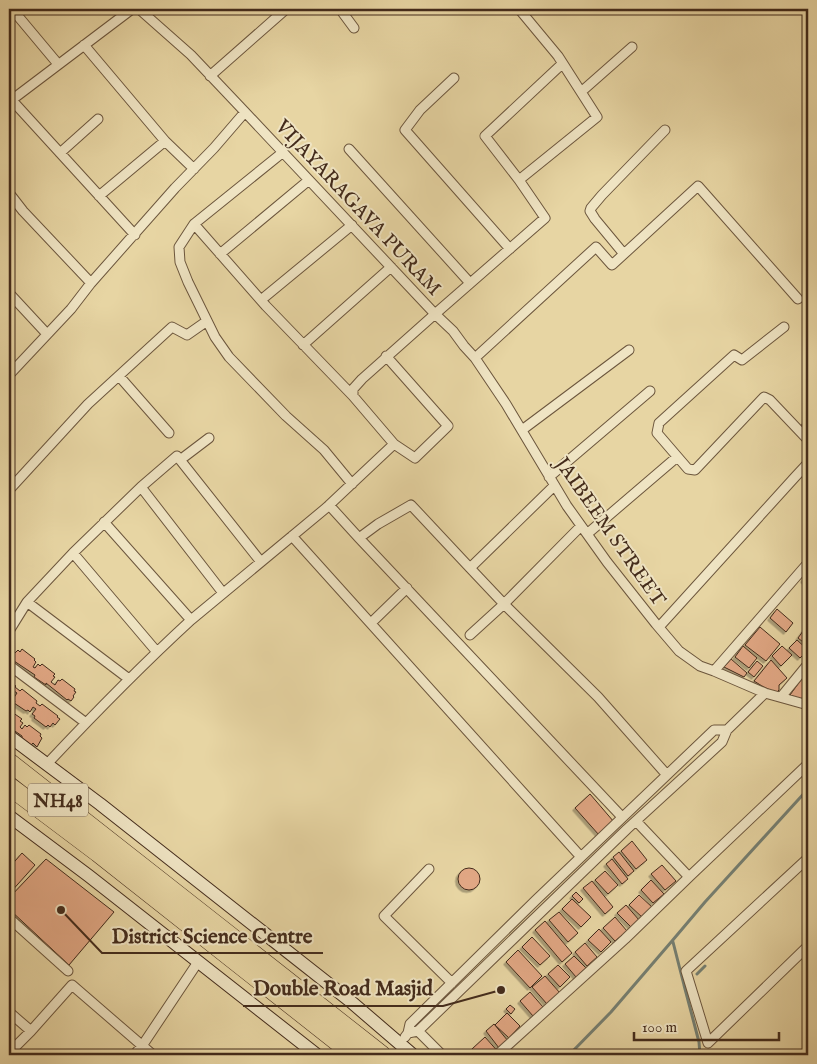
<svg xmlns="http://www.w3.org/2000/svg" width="817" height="1064" viewBox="0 0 817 1064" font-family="'IM FELL English',serif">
<defs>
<filter id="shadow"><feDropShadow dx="-2.5" dy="2.5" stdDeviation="0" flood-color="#0004"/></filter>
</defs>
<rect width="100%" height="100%" fill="#e7d5a3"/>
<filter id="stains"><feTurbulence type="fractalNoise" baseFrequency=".004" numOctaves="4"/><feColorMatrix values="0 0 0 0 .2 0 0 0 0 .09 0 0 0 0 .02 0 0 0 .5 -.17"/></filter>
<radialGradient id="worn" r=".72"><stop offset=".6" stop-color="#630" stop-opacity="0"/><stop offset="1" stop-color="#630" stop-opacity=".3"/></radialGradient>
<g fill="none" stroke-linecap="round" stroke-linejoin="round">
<path stroke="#768073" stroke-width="3" d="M673 942 684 985
M697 974 705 966
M686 983 684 985 699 1042 700 1055
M569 1055 611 1012 672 941 705 902 808 789"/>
</g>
<path fill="#e1a784" stroke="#432b1b" filter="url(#shadow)" d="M808 417V431L807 433 800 427Z
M808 573V584L803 580Z
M777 609 793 623 786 632 770 618Z
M760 627 780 644 766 661 745 645Z
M806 627 808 628V646L798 638Z
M797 640 808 650 800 658 789 648Z
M743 646 757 658 749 668 735 657Z
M782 646 792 655 781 666 772 656Z
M22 649 35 659 34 660 36 662 33 667 35 668 38 664 40 666 42 664 55 674 53 676 55 677 51 682 55 685 58 680 60 681 62 679 75 689 74 691 76 692 73 696 74 697 71 701 68 699 67 700 46 683V685L34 677 35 675 14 661V660L10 657 13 652 15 653 18 650 20 652Z
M731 659 747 673 744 677 724 667Z
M771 660 787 678 779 685V690L776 693 762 686 754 681Z
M757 661 763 666 754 677 748 672Z
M808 670V702L790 695Z
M9 681 16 686 15 687 20 691 22 689 37 701 36 703 40 706 42 704 58 716 57 717 60 719 55 725 53 723 50 727 48 725 46 727 34 718 35 716 32 714 36 709 33 707 30 712 28 710 26 711 14 703 15 701 13 699 17 693 14 691 10 696H9Z
M9 710 22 719 20 721 23 723 20 727 22 729 25 725 27 727 29 725 41 734 40 736 42 738 37 747 33 743 31 745 22 738V736L12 729 11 730 9 728Z
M590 794 614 822 599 835 575 808Z
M632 841 647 860 636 869 621 851Z
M619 852 634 871 628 876 613 857Z
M22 853 35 865 9 894V868Z
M46 859 114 912 69 965 9 909V898Z
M612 859 628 879 622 884 606 864Z
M662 865 676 881 665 890 651 874Z
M458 879a11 11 0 1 1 22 0a11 11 0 1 1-22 0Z
M605 871 618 885 608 894 595 880Z
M651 880 664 894 653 903 641 890Z
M592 881 613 907 605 914 583 888Z
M576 892 583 899 579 903 572 896Z
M639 895 653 908 643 918 629 905Z
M572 899 591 917 581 927 562 909Z
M626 905 639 920 631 927 617 913Z
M559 912 578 933 568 942 549 920Z
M615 917 627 931 615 941 603 928Z
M545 921 572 953 562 962 535 930Z
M599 929 611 942 601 952 588 940Z
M532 937 550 956 540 965 522 947Z
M585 943 597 957 587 966 575 952Z
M518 950 542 976 530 988 506 962Z
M574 956 586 968 576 977 565 964Z
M558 965 570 977 560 987 548 974Z
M545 976 560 993 547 1004 532 987Z
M530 992 543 1007 533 1016 520 1001Z
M510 1005 515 1009 511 1014 506 1009Z
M507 1013 520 1026 509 1038 495 1025Z
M494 1024 508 1041 499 1048 486 1031Z
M485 1037 500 1054 498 1055H478L472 1049Z
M468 1050 473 1055H464Z"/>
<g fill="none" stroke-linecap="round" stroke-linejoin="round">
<g stroke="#6c563d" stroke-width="11">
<path id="street" d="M12 9 58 64
M139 9 191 55 245 112
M340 9 354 28
M519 9 558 56 597 117 519 180 545 218 435 314 453 331 464 346 475 358 506 404 567 506 607 562 656 624 679 651 700 666 714 671 765 693 808 705
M84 45 165 141 194 169
M210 76 286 9
M454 78 420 110 405 130 510 249
M581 92 632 47
M9 97 135 235
M9 102 132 9
M349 149 470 283
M60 153 98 119
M519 180 485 136 562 64
M9 193 23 211 91 283
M99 196 165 141
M194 224 282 153
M220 254 309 180
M624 254 595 219 590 211 591 208 602 195 665 130
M9 293 47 334
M261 300 352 225
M784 327 742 360 734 355 659 423 657 433 688 469 695 470 764 397 770 400 808 440
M303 345 391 267
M386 356 448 426 415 458 394 444
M475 358 596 247 612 265 698 186 798 299
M9 375 71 309 91 283 175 188 214 148 245 112 435 314 362 379 353 389V396L394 444 326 508 191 620 104 522
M119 376 169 433
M522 430 629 350
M180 460 209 438
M549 477 650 391
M352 484 324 450 286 416 229 357 215 337 188 282 180 262 179 247 194 224 266 306 354 397
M141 487 73 553 157 652
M9 490 88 404 172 327 187 335 207 321
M329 505 359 538 622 817
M581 526 504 604 598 697 667 775
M587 534 677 457
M292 536 581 857
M359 538 378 524 411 505 470 568
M223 593 141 487 177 456 261 562
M27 602 73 553
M371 623 407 588
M659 627 795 477 808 463
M9 631 27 602 129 679
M470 635 504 604 470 568 554 486
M9 665 86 723
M714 671 808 563
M781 697 808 664
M47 764C93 715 141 666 191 620
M636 821 689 877 808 764
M808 858 686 971 708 1043 808 946
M429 869 384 916 452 983
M9 918 68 971
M9 1012 31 1031
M418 1031 442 1055
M408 1033 418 1031 627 829 722 742 727 730 765 693
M405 1037 408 1033 410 1024 536 900 714 730H727
M9 1053 31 1031 72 985 153 1055
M134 1055 142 1046 198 962
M497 1055 625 939 689 877"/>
</g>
<g stroke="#432b1b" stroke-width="14">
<path id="secondary" d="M9 736 100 804 349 1000 413 1055
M9 816 89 876 317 1055"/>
</g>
<g stroke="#432b1b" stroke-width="19">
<path id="highway" d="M9 762 382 1055
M9 786 98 853 354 1055"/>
</g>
<use href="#street" stroke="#efe4c3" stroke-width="9"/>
<use href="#secondary" stroke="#efe4c3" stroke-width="12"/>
<use href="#highway" stroke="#e7d5a3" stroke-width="18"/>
</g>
<g text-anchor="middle" stroke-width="4" stroke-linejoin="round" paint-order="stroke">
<rect fill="#efe4c3" stroke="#77624d" stroke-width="1" x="28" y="783.5" width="60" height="33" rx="4"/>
<g font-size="19" font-weight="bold" fill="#432b1b">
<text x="58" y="807">NH48</text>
</g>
<g font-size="20" fill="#432b1b" stroke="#efe4c3">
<text transform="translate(359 207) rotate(47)" y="7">VIJAYARAGAVA PURAM</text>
<text transform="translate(611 531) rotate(55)" y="7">JAIBEEM STREET</text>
</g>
</g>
<path fill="none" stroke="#432b1b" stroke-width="2" d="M61 910L102 953H323M501 990L443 1006H243"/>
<g fill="#432b1b" stroke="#efe4c3" stroke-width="2">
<circle cx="61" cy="910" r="5"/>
<circle cx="501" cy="990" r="5"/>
</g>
<g font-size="21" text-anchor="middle" font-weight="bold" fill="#432b1b" stroke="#efe4c3" stroke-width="4" stroke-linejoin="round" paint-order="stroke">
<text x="212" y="943">District Science Centre</text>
<text x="343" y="995">Double Road Masjid</text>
</g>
<rect width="817" height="1064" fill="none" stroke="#e7d5a3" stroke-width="30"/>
<rect x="10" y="10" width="797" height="1044" fill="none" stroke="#432b1b" stroke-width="2.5"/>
<rect x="15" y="15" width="787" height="1034" fill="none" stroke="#432b1b"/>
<path d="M634 1032v8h145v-8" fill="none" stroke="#432b1b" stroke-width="2.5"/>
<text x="642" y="1032" font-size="15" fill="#432b1b" stroke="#efe4c3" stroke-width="4" paint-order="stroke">100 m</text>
<rect width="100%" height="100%" filter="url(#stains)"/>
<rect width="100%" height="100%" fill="url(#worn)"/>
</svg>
